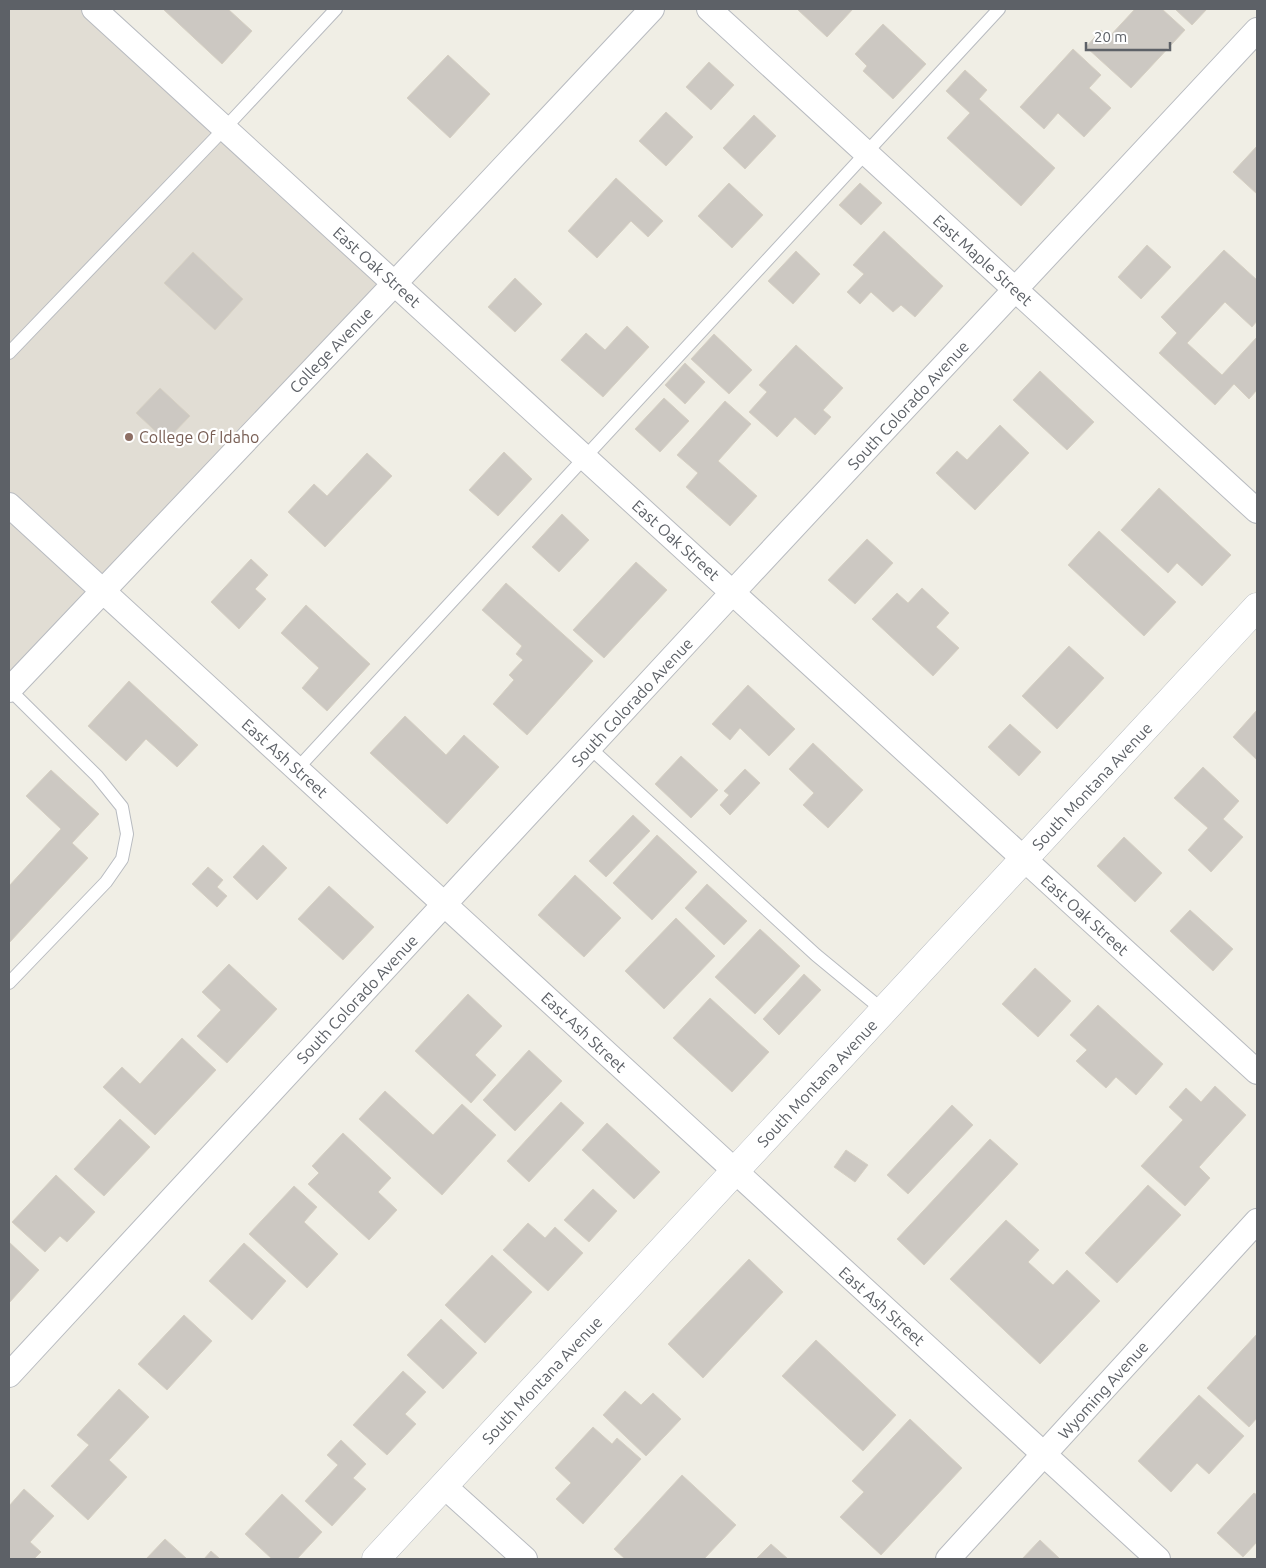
<svg xmlns="http://www.w3.org/2000/svg" width="1266" height="1568" viewBox="0 0 1266 1568" font-family="Ubuntu,sans-serif">
<rect width="100%" height="100%" fill="#f0eee5"/>
<path fill="#e1ddd4" d="M9 9H94L395 283 9 690Z"/>
<path fill="#ccc8c2" stroke="#d6d0c3" d="M163 9H228L252 31 222 64Z
M797 9H853L827 37Z
M1135 9H1162L1185 30 1131 88 1086 47 1101 30 1109 37Z
M1175 9H1207L1192 25Z
M883 24 926 64 893 99 863 71 867 66 855 54Z
M1073 49 1101 75 1089 88 1111 108 1084 137 1058 113 1044 129 1020 107Z
M448 55 490 94 450 138 407 98Z
M709 62 734 85 711 110 686 87Z
M965 70 987 90 979 99 1055 168 1021 206 947 138 970 113 946 91Z
M666 112 693 137 666 166 639 141Z
M754 115 776 136 745 169 723 148Z
M1257 146V194L1233 172Z
M616 178 663 221 648 237 631 221 597 258 568 231Z
M729 183 763 215 732 248 698 216Z
M860 183 882 203 861 225 839 205Z
M884 231 943 286 915 317 901 305 893 312 871 292 860 304 847 292 864 274 853 265Z
M1147 245 1171 267 1141 299 1118 277Z
M1224 250 1257 280V321L1252 327 1225 302 1187 343 1222 375 1257 337V390L1249 399 1234 384 1215 405 1159 353 1177 333 1161 317Z
M796 251 820 274 793 304 768 281Z
M193 252 243 299 215 330 164 283Z
M515 278 542 304 515 332 488 307Z
M627 326 649 347 603 397 561 360 586 333 605 350Z
M714 334 752 370 729 394 691 359Z
M796 345 843 388 823 410 831 417 815 435 795 417 777 437 749 412 767 392 759 385Z
M685 363 705 382 685 404 665 385Z
M1040 371 1094 422 1067 450 1013 400Z
M160 388 190 416 166 441 136 413Z
M664 398 689 421 660 452 635 429Z
M725 401 751 424 718 461 757 496 730 526 686 487 698 473 677 455Z
M1000 425 1029 453 975 510 936 473 957 451 967 460Z
M504 452 532 479 498 516 469 490Z
M367 453 392 476 325 547 288 512 314 484 327 496Z
M1159 488 1231 555 1202 586 1177 563 1168 573 1121 530Z
M562 514 589 540 559 572 532 547Z
M1099 531 1176 602 1144 636 1068 565Z
M867 539 893 563 855 604 828 580Z
M251 559 268 575 255 589 266 599 239 629 211 602Z
M636 562 667 590 604 658 573 630Z
M506 583 593 661 527 735 493 704 514 680 509 675 523 660 516 654 522 646 482 610Z
M922 588 949 613 936 627 959 648 933 676 872 619 897 593 908 603Z
M306 605 370 664 327 711 302 688 319 668 281 633Z
M1069 646 1104 678 1057 729 1022 696Z
M129 681 198 745 177 767 146 739 126 761 88 726Z
M748 685 795 729 769 756 740 728 730 740 712 724Z
M1257 710V760L1233 737Z
M405 716 446 755 464 735 499 767 447 824 370 753Z
M1010 724 1041 752 1019 776 988 747Z
M813 743 863 790 828 828 803 805 814 793 789 769Z
M681 756 718 790 691 818 655 784Z
M1203 767 1239 801 1223 819 1243 837 1211 872 1188 850 1208 828 1174 798Z
M745 769 760 783 730 815 720 805 729 795 724 791Z
M51 770 99 814 72 843 88 858 9 943V886L61 829 26 796Z
M633 815 650 831 606 877 589 861Z
M657 835 697 872 652 920 613 883Z
M1124 837 1162 873 1135 902 1097 866Z
M263 845 287 868 257 900 233 877Z
M208 867 223 880 217 887 227 896 217 907 192 884Z
M575 875 621 918 584 957 538 915Z
M707 884 747 921 724 945 685 908Z
M329 886 374 927 343 960 298 919Z
M1190 910 1233 949 1213 971 1170 931Z
M676 918 715 956 664 1009 625 971Z
M760 929 800 966 755 1014 715 977Z
M229 964 277 1009 227 1063 197 1036 221 1010 202 992Z
M1035 968 1071 1001 1038 1037 1002 1004Z
M804 974 821 990 779 1035 763 1019Z
M468 994 502 1026 475 1055 496 1075 471 1103 415 1051Z
M710 998 769 1052 732 1092 673 1038Z
M1098 1005 1163 1064 1136 1095 1116 1077 1106 1088 1076 1061 1087 1050 1070 1035Z
M182 1038 216 1070 155 1135 103 1087 122 1067 140 1084Z
M529 1050 562 1081 515 1131 483 1100Z
M1215 1086 1246 1115 1199 1167 1210 1178 1185 1206 1141 1166 1183 1120 1169 1107 1186 1088 1201 1102Z
M385 1091 433 1135 462 1104 496 1135 442 1195 359 1119Z
M561 1102 584 1123 529 1182 507 1161Z
M952 1105 973 1125 908 1194 887 1175Z
M120 1119 150 1147 104 1196 74 1169Z
M607 1123 660 1172 634 1199 582 1150Z
M343 1133 391 1178 378 1192 397 1210 369 1240 308 1184 319 1173 312 1166Z
M990 1139 1018 1164 924 1265 897 1239Z
M846 1150 868 1165 855 1182 834 1167Z
M56 1175 95 1212 67 1242 60 1236 45 1252 12 1222Z
M1148 1185 1181 1215 1117 1283 1085 1253Z
M294 1186 317 1207 304 1222 338 1254 307 1288 249 1234Z
M593 1189 617 1211 589 1242 564 1220Z
M1006 1220 1039 1250 1028 1262 1053 1285 1067 1270 1100 1301 1040 1364 950 1279Z
M528 1223 545 1238 555 1227 583 1253 548 1291 503 1250Z
M9 1242 39 1270 9 1303Z
M244 1243 286 1281 252 1320 209 1281Z
M492 1255 532 1292 485 1343 445 1305Z
M749 1259 783 1292 703 1378 668 1344Z
M184 1315 212 1341 167 1390 138 1364Z
M441 1319 477 1353 443 1389 407 1355Z
M1257 1334V1418L1249 1427 1207 1388Z
M816 1340 896 1415 863 1451 782 1376Z
M403 1371 426 1392 405 1414 416 1424 387 1455 353 1425Z
M119 1389 149 1417 109 1460 127 1477 88 1520 51 1486 89 1445 77 1435Z
M625 1391 641 1405 653 1393 681 1419 646 1456 603 1415Z
M1199 1395 1244 1436 1209 1474 1197 1463 1171 1492 1138 1461Z
M910 1419 962 1468 881 1555 840 1517 864 1492 852 1481Z
M593 1427 612 1444 617 1438 641 1459 583 1524 556 1499 571 1483 555 1468Z
M341 1440 366 1464 353 1478 366 1489 332 1526 305 1501 338 1465 327 1455Z
M682 1475 736 1525 704 1559H625L614 1549Z
M24 1489 54 1516 30 1542 41 1552 34 1559H9V1506Z
M1254 1493 1257 1495V1542L1243 1557 1217 1533Z
M282 1494 322 1532 297 1559H272L245 1534Z
M165 1539 187 1559H146Z
M1040 1540 1060 1559H1022Z
M771 1544 788 1559H756Z
M211 1551 220 1559H204Z"/>
<g fill="none" stroke-linecap="round" stroke-linejoin="round">
<g stroke="#b8bbc0" stroke-width="14">
<path id="lane" d="M9 353 225 128 336 9
M590 748 816 955 884 1011
M297 769 999 9
M9 983 106 882 122 859 127 834 122 807 97 776 9 689"/>
</g>
<g stroke="#b8bbc0" stroke-width="26">
<path id="street" d="M94 9 1257 1072
M709 9 1257 511
M9 505 1158 1559
M9 690 395 283 652 9
M9 1375 733 592 1257 30
M444 1486 525 1559
M948 1559 1257 1221"/>
</g>
<g stroke="#b8bcc2" stroke-width="29">
<path id="secondary" d="M376 1559 1257 607"/>
</g>
<use href="#lane" stroke="#fff" stroke-width="12"/>
<use href="#street" stroke="#fff" stroke-width="24"/>
<use href="#secondary" stroke="#fff" stroke-width="28"/>
</g>
<circle fill="#8d6e63" stroke="#fff" stroke-width="2" cx="129" cy="437" r="5"/>
<g text-anchor="middle" stroke-width="4.5" stroke-linejoin="round" paint-order="stroke">
<g font-size="16" fill="#5d6167" stroke="#fff">
<text transform="translate(983 260) rotate(42)" y="6">East Maple Street</text>
<text transform="translate(377 267) rotate(42)" y="6">East Oak Street</text>
<text transform="translate(331 350) rotate(-46)" y="6">College Avenue</text>
<text transform="translate(908 405) rotate(-47)" y="6">South Colorado Avenue</text>
<text transform="translate(676 540) rotate(42)" y="6">East Oak Street</text>
<text transform="translate(632 702) rotate(-47)" y="6">South Colorado Avenue</text>
<text transform="translate(285 758) rotate(42)" y="6">East Ash Street</text>
<text transform="translate(1092 786) rotate(-47)" y="6">South Montana Avenue</text>
<text transform="translate(1085 915) rotate(42)" y="6">East Oak Street</text>
<text transform="translate(357 999) rotate(-47)" y="6">South Colorado Avenue</text>
<text transform="translate(584 1032) rotate(43)" y="6">East Ash Street</text>
<text transform="translate(817 1083) rotate(-47)" y="6">South Montana Avenue</text>
<text transform="translate(882 1306) rotate(42)" y="6">East Ash Street</text>
<text transform="translate(542 1380) rotate(-47)" y="6">South Montana Avenue</text>
<text transform="translate(1103 1390) rotate(-48)" y="6">Wyoming Avenue</text>
</g>
<g font-size="16" fill="#785e54" stroke="#fff" text-anchor="start">
<text x="139" y="443">College Of Idaho</text>
</g>
</g>
<rect width="1266" height="1568" fill="none" stroke="#5d6167" stroke-width="20"/>
<path d="M1086 42v8h84v-8" fill="none" stroke="#5d6167" stroke-width="2.5"/>
<text x="1094" y="42" font-size="15" fill="#5d6167" stroke="#ffffff" stroke-width="4" paint-order="stroke">20 m</text>
</svg>
